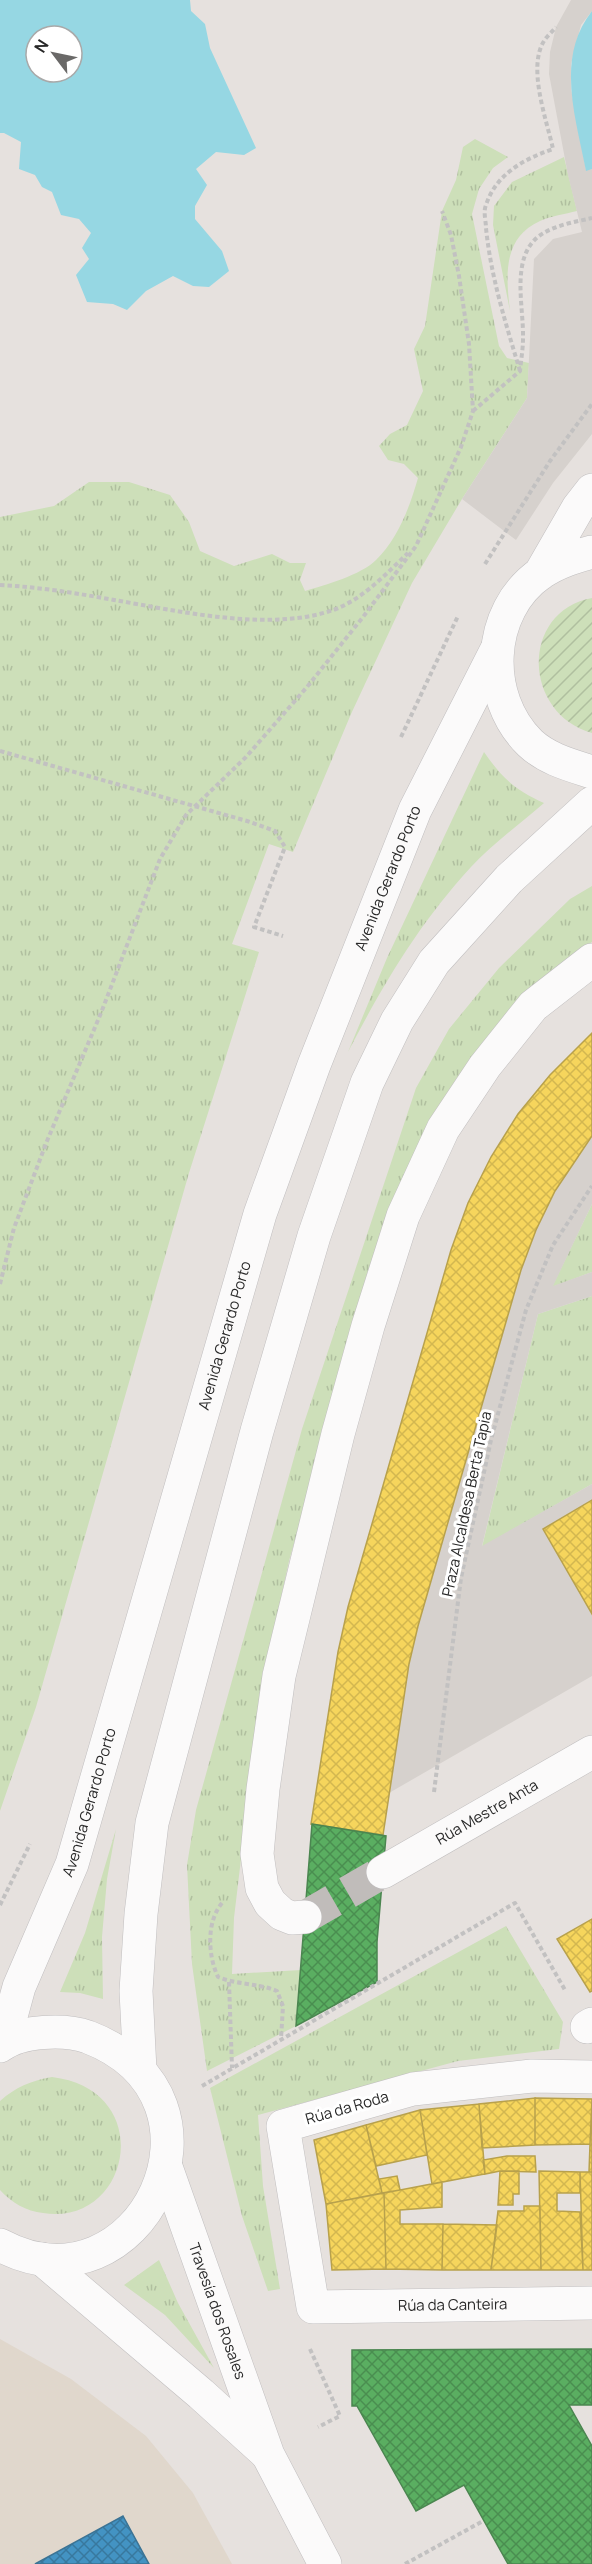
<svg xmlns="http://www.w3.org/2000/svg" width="592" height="2564" viewBox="0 0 592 2564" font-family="Manrope,sans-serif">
<defs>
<pattern id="grass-tufts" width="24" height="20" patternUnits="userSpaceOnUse" patternTransform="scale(1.5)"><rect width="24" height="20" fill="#cddfb9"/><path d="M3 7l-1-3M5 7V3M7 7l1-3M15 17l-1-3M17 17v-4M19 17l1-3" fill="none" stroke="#b0bf9f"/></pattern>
<pattern id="garden-furrows" width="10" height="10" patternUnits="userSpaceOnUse" patternTransform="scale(1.5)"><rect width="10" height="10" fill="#cddfb9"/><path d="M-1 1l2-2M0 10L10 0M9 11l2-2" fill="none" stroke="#b0bf9f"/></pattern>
<pattern id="homes-cross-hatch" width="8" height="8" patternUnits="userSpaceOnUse" patternTransform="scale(1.5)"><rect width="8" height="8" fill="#f6d55c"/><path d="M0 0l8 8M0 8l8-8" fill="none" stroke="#d3b750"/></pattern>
<pattern id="schools-cross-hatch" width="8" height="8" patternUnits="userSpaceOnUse" patternTransform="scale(1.5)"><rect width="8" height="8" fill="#4393c3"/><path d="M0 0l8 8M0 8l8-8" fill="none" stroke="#38789e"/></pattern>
<pattern id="public-cross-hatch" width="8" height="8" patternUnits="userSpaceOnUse" patternTransform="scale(1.5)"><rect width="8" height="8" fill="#5aae61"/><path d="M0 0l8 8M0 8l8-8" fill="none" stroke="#4a8e50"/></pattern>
</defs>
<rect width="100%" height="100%" fill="#e6e1de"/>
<path fill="#e0d7cc" d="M0 2339 71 2379 146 2436 193 2493 232 2564H0Z"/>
<path fill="url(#grass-tufts)" d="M475 139 508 157 493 168 479 189 472 214 499 346 507 358 529 363 527 398 462 499 412 583 351 714 293 852 269 844 232 944 259 952 189 1173 36 1707 0 1811V517L54 506 89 482H129L170 495 189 522 200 551 234 566 272 554 290 563H306L300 580 305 591C325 585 361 575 376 560 398 539 410 506 418 478L404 464 388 460 379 446 390 434 407 425 423 391 414 349 425 326 442 211 456 180 463 147Z
M564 157 577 211C565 214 551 216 540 221 502 238 506 277 510 311L493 225 494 206 512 182Z
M484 752C502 778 515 790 544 803 520 824 492 844 471 867 418 925 384 983 348 1052L387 958Z
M592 886V942L573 955 521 1002 342 1374 289 1561 261 1691 234 1918 232 1974 301 1970 296 2026 207 2071 192 1964 187 1865 196 1810 302 1429 416 1088 449 1029 499 968 570 899Z
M592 1204V1272L552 1287Z
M592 1296V1484L482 1547 538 1314Z
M116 1829 107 1879 102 1937 103 1999 80 1993 60 1992 85 1933Z
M506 1926 563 2022 559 2049 458 2061 258 2115 263 2186 280 2289 268 2291 242 2216 210 2088Z
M52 2077C158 2090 131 2227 43 2213 26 2211 12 2203 0 2190V2101C16 2087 30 2081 52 2077Z
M159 2260 178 2303 214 2368 165 2315 124 2285Z"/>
<path fill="url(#garden-furrows)" d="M592 598V733C523 714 519 612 592 598Z"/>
<path fill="#d6d1cd" d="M571 0H592V11L581 25 571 64V89L586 170 592 169V434L553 483 516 540 462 499 527 398 534 259 553 239 582 232 568 175 549 74 550 52 556 27Z
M592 1137V1204L553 1286 592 1272V1296L538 1314 482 1546 592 1484V1500L543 1529 592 1614V1676L389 1793 409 1664 418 1626 521 1270 536 1230 555 1191Z"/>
<path fill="#96d7e3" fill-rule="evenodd" d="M0 0H190L191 11 205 24 210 48 256 148 244 155 216 152 196 169 207 185 195 206V219L222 251 229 271 209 287 193 286 173 276 146 291 127 310 113 304 87 302 76 275 89 259 82 248 91 233 79 219 61 215 52 192 42 187 35 175 19 169 21 142 4 133H0ZM36 36H72V72H36Z
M592 11V169L586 171C576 118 555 58 592 11Z"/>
<path fill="url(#homes-cross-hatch)" stroke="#b8a14c" stroke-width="1.5" d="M592 1033V1136L555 1191 536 1230 521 1270 418 1626 409 1664 383 1835 311 1824 338 1652 348 1607 451 1250 468 1203 491 1157 518 1114 550 1075Z
M592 1500V1614L543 1529Z
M592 1919V1991L590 1992 557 1939Z
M535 2098 592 2099 590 2144 535 2145Z
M535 2098V2145L482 2148 479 2104Z
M592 2102V2172H589L590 2144Z
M479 2104 485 2174 432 2184 420 2110Z
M420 2110 427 2155 376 2166 366 2125Z
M366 2125 382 2193 326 2204 314 2140Z
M507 2156H535L536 2172 500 2171 485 2174 483 2160Z
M500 2171H519V2194H513V2205H498Z
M539 2171 580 2172V2193H557V2211L580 2212 583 2270H541Z
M580 2172H592V2270H583Z
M397 2176 400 2190 382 2193 379 2179Z
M442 2182V2207L400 2210V2224H443L442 2270 386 2269 384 2193Z
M384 2193 386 2269 332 2270 326 2204Z
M524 2206H540L541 2270H491L498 2211H524Z
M443 2224 497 2225 491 2270H442Z"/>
<path fill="url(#schools-cross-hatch)" stroke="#3b7394" stroke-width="1.5" d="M123 2516 149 2564H35Z"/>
<path fill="url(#public-cross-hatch)" stroke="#4b8650" stroke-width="1.5" d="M312 1824 386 1836 377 1942V1982L296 2026Z
M592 2349V2405H569L592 2446V2564H508L464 2485 416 2511 357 2406H352V2350Z"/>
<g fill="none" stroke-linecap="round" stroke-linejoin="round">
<path stroke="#c0bcba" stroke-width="33" stroke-dasharray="33 16" stroke-linecap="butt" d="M305 1917 383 1872"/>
<g stroke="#c0bebf" stroke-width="34">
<g id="street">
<path id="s1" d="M383 1872 592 1752"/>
<path d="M305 1917 292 1918 282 1914 270 1903 262 1888 257 1854 263 1789 279 1676 338 1434 368 1326 403 1216 443 1129 485 1066 533 1006 592 960"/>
<path d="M587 2027 592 2024"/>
<path id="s2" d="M4 2042 19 1987 72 1864 260 1214 314 1065 415 810 497 649"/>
<path d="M0 2046C21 2030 65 2029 88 2037 247 2098 140 2320 0 2245"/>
<path d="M140 2070 136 1991 141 1914 152 1823 257 1431 314 1236 367 1083 397 1021 434 962 509 879 592 803"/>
<path id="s3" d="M592 2077 532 2076 413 2089 283 2126 313 2307 592 2303"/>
<path id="s4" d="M166 2167 268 2455 325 2564"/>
<path d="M42 2259 201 2394 265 2452"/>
</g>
</g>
<g stroke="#c0bebf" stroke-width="34">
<path id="secondary" d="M592 552C574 557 557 562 541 573 486 611 483 697 530 743 547 759 570 765 592 772
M540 574 578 508 592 490"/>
</g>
<path stroke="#c2c1c1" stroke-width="4" stroke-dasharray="4.5 3" stroke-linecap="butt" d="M520 371C506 324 491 278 486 228 486 221 483 212 486 205 496 174 524 159 553 149 547 121 527 68 544 41 547 36 552 32 556 27
M473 411 520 371C521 360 523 349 523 339 524 307 510 258 539 236 554 225 575 222 592 218
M485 564 550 461 592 404
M0 585C38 587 76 593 114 600 179 611 272 633 336 609 364 598 387 573 408 553
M401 737 458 616
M0 751 247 821 275 831 285 847 254 927 283 936
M0 1284 14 1228 47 1141 101 1013 160 859 186 815 246 757 307 687 363 617 416 546 461 447 473 411 469 344 459 276 451 235 442 211
M434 1792 461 1578 491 1440 526 1310 553 1245 592 1186
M222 1903C206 1922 208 1956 218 1977 237 1985 258 1983 277 1991L283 2006 281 2039
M0 1905 30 1844
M229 1982 232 2068
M202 2086 515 1903 565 1990
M310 2349 340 2416 318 2427
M405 2564 483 2521"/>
<use href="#street" stroke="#fbfafa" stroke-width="33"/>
<use href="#secondary" stroke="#fbfafa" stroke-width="33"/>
</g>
<g text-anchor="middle" stroke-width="6" stroke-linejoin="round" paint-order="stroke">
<g font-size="15" fill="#282828" stroke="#fff">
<text dy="5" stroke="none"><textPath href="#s2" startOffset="1227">Avenida Gerardo Porto</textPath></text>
<text dy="5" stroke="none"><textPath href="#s2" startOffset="741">Avenida Gerardo Porto</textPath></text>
<text transform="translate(467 1504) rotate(-78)" y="5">Praza Alcaldesa Berta Tapia</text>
<text dy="5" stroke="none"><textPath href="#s2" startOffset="255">Avenida Gerardo Porto</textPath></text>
<text dy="5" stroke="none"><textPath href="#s1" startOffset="120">Rúa Mestre Anta</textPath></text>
<text transform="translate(347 2108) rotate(-16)" y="5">Rúa da Roda</text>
<text dy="5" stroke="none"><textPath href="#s3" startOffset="638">Rúa da Canteira</textPath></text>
<text dy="5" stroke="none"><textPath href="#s4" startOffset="153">Travesía dos Rosales</textPath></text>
</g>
</g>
<g transform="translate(54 54) rotate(302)"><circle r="28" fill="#ffffff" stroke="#a9a9a9" stroke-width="1.5"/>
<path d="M0-4.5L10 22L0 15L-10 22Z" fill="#6a6968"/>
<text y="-9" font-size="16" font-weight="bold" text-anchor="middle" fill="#282828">N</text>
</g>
</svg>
